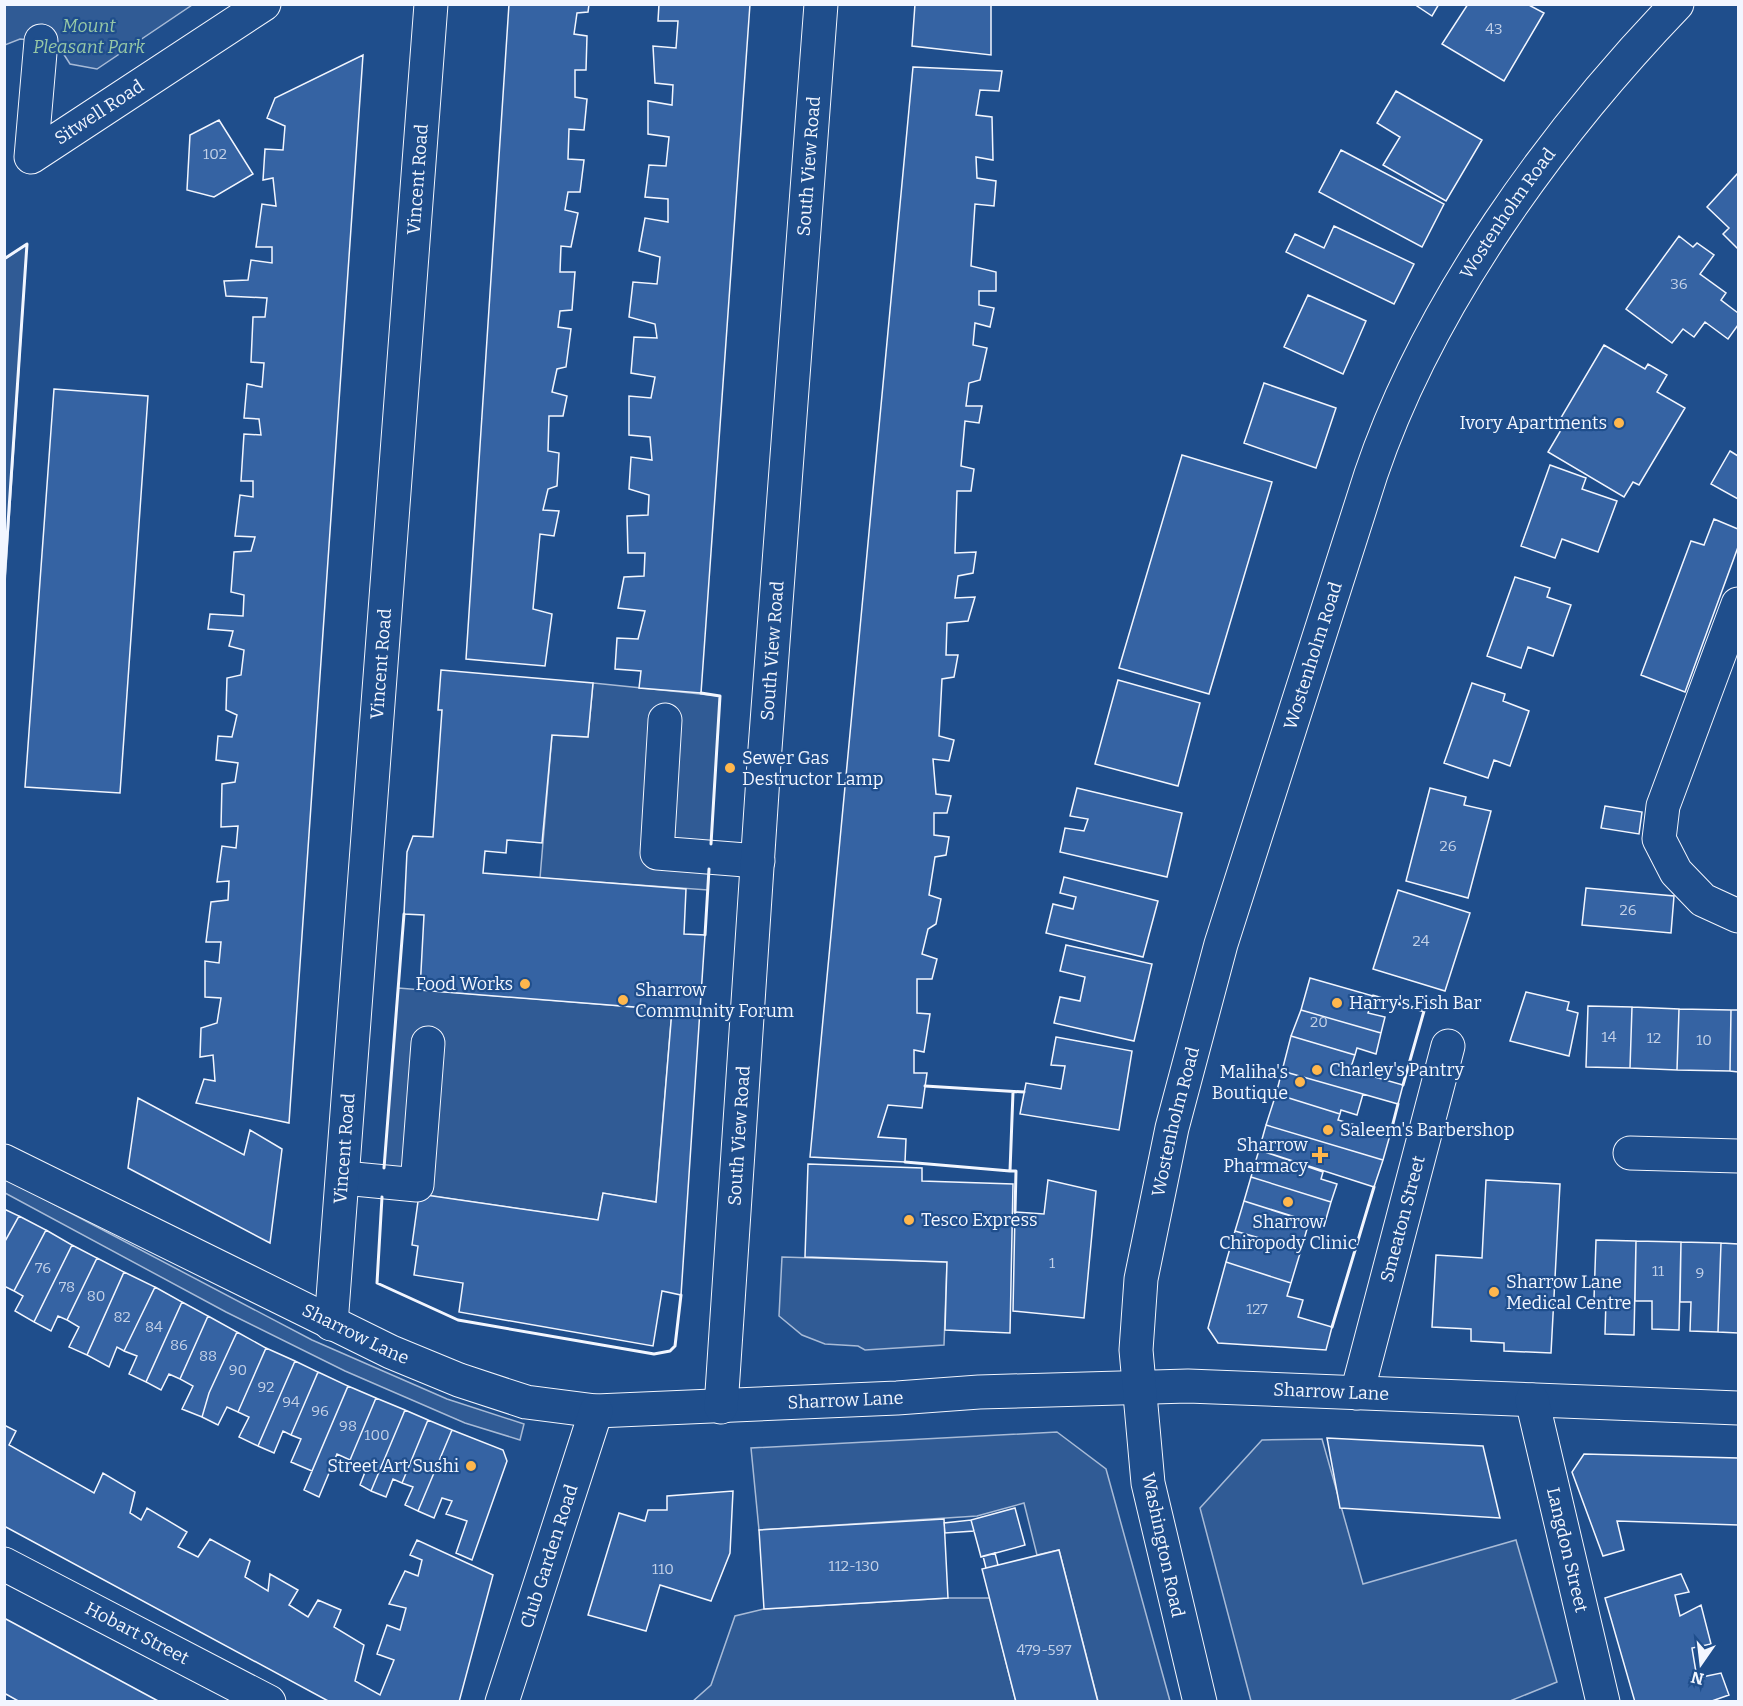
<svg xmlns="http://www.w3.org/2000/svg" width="1743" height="1706" viewBox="0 0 1743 1706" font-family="Bitter,serif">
<rect width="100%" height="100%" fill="#1f4e8c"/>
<path fill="#305b95" stroke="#a8bbd7" stroke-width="1.5" d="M5 5H192L97 69 70 64 56 42 20 39 5 45Z
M27 244 5 583V259Z
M593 683 720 696 708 890 540 878 552 735 588 737Z
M398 988 672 1010 656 1202 603 1193 598 1220 392 1190 384 1168Z
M4 1178 312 1340 447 1399 524 1424 520 1440 465 1423 345 1371 226 1312 5 1193Z
M782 1257 947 1262 944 1345 865 1350 858 1346 825 1344 802 1335 779 1316Z
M1057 1432 1106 1469 1170 1701H1098L1059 1550 1037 1555 1024 1503 977 1516 759 1530 751 1448Z
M1322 1439 1363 1584 1516 1540 1557 1682 1510 1701H1251L1200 1508 1262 1440Z
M948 1598H990L1016 1702H692L711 1685 735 1616 764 1609Z"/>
<path fill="#3563a3" stroke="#f2f6ff" stroke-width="1.5" d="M509 4H589L588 12 577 13 574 34 587 36 586 70H575V97L587 99 584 130 569 129 568 159 584 160 580 192H568L565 210 578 213 571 247 561 246 560 272H575L572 310 560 311 558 327 571 329 566 367 557 369 552 392 567 396 563 416H549L548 451 559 453 557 486 548 489 543 510 559 511 554 536 540 534 533 609 552 614 545 666 466 659Z
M659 4H750L701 693 639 688 641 671 615 669 617 638 638 639 645 611 618 608 624 577 644 576 645 553H628L627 516 648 515 649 495 629 489 631 457 652 460 650 437 629 435V396L651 398 655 377 631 373 634 337 657 338 655 324 629 317 633 282 657 284 660 257 639 251 645 218 668 222V199L645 197 649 165 666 166 669 137 648 134V101L672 105 673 85 655 83 653 46 676 48 678 21H658Z
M915 4H991V55L912 46Z
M1414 4H1439L1432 16Z
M1468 4H1527L1544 13 1504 81 1442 44Z
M363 55 289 1123 196 1103 204 1079 215 1081 213 1055 200 1057 201 1028 217 1023 221 998 205 997V961L219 963 221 942H206L211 902 228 900 229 881 217 882 222 846 236 848 238 826 221 827 222 784 235 782 238 763 216 760 218 736 232 737 237 715 226 710 227 678 241 675 244 650 229 646 233 631 208 629 210 614 243 616 244 595 231 592 234 552 251 551 255 537 235 536 240 495 253 497V481H241L244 434 261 435 259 419 244 418 247 384 262 387 264 363 251 362 253 317H265L267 298 226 296 224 281 248 280 251 260 272 263V247H256L262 204 276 206 273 178 263 180 265 149 283 150 285 126 267 118 275 98Z
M913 67 1002 71 999 91 980 90 976 115 992 117 993 160 976 157 977 178 996 181 994 206 975 204 971 266 996 272V291H979V305L994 308 990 327 975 323 973 345 987 348 980 380 969 383 966 406H982L979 423 965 421 961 466 974 469 971 491H957L955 553 976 552 973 573 958 576 955 598 975 597 968 621 947 623 946 655H958L954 677 942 679 939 736 954 740 949 761 933 759 936 794 951 796 947 813H934V835L949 837 946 855 935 857 929 895 941 899 936 924 928 929 922 954 937 959 932 979H917V1013L930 1014 924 1052 914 1050V1073H927L922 1108 888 1105 878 1137 906 1139 905 1162 810 1157Z
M1396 91 1482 140 1446 201 1383 165 1400 137 1377 123Z
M219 120 253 174 214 197 187 190 190 135Z
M1341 150 1444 204 1422 247 1319 192Z
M1738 173V249L1723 234 1729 228 1707 207Z
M1334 226 1414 264 1394 304 1286 252 1295 234 1324 248Z
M1679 236 1693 247 1697 243 1714 255 1700 274 1726 293 1721 300 1738 313V325L1728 339 1705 322 1694 337 1683 329 1672 343 1626 309Z
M1308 295 1366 321 1343 374 1284 347Z
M1604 345 1645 369 1648 364 1667 375 1657 392 1685 408 1639 485 1633 482 1624 497 1548 452 1564 425 1559 421Z
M1264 383 1336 408 1316 468 1244 443Z
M54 389 148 396 120 793 25 787Z
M1730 451 1738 456V499L1711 484Z
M1182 455 1272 482 1209 694 1119 668Z
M1550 465 1586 478 1582 489 1617 501 1598 552 1562 539 1555 558 1521 546Z
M1714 519 1738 529V547L1685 692 1641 675 1691 541 1704 545Z
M1515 577 1550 588 1547 597 1571 605 1553 656 1528 647 1521 668 1487 656Z
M441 670 593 683 588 737 552 735 542 843 507 840 506 853 485 851 483 873 686 889 684 934 705 935 681 1295 662 1291 653 1346 459 1312 463 1283 414 1275 418 1246 412 1245 419 1194 598 1220 603 1193 656 1202 672 1010 420 990 424 915 404 914 407 852 413 836 433 837 442 710H438Z
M1118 680 1200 703 1178 786 1095 764Z
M1472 683 1505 694 1503 701 1529 711 1510 766 1494 760 1488 778 1444 763Z
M1077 788 1182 813 1167 877 1060 852 1065 828 1084 831 1088 819 1070 816Z
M1430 788 1466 797 1464 805 1491 811 1468 898 1406 881Z
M1605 806 1642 812 1639 834 1601 828Z
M1064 877 1158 901 1143 957 1046 933 1053 904 1073 909 1076 897 1060 893Z
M1586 888 1674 896 1671 933 1582 925Z
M1398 890 1470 913 1445 991 1373 969Z
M1066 945 1152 964 1134 1041 1054 1023 1060 997 1080 1001 1085 977 1060 971Z
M1310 978 1373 996 1368 1013 1385 1017 1381 1033 1301 1010Z
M1526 992 1569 1002 1567 1010 1578 1013 1569 1056 1510 1041Z
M1588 1006 1632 1007 1630 1068 1586 1067Z
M1632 1007 1679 1009 1677 1070 1630 1068Z
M1679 1009 1731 1010 1730 1071 1677 1070Z
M1301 1010 1381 1033 1376 1054 1357 1048 1355 1055 1291 1036Z
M1731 1010H1738V1072L1730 1071Z
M1291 1036 1355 1055 1350 1070 1403 1085 1398 1104 1282 1071Z
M1056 1037 1132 1051 1119 1130 1020 1114 1026 1083 1061 1089 1065 1066 1051 1065Z
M1282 1071 1363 1094 1357 1115 1341 1110 1340 1114 1276 1094Z
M1276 1094 1340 1114 1338 1120 1390 1135 1383 1160 1266 1125Z
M138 1098 244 1155 250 1130 282 1149 270 1243 128 1168Z
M1266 1125 1383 1160 1374 1187 1259 1150Z
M1259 1150 1323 1172 1321 1179 1337 1184 1331 1202 1251 1177Z
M808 1164 922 1168V1181L1013 1184 1010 1333 945 1330 947 1262 805 1257Z
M1251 1177 1331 1202 1324 1226 1244 1201Z
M1048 1180 1096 1191 1084 1318 1013 1311 1015 1212 1044 1214Z
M1486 1180 1560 1184 1551 1353 1504 1351V1343L1471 1341V1329L1432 1327 1436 1255 1482 1258Z
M1244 1201 1309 1222 1301 1250 1235 1231Z
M4 1209 19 1216 4 1243Z
M19 1216 46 1230 14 1291 4 1286V1243Z
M46 1230 72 1245 34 1322 15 1311 23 1296 14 1291Z
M1235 1231 1301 1250 1291 1283 1226 1262Z
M1596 1240 1636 1241 1634 1335 1605 1334 1606 1300 1594 1299Z
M1636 1241 1681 1242 1679 1330 1652 1329V1301H1635Z
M1681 1242 1721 1243 1718 1332 1690 1331 1691 1302H1680Z
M1721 1243 1738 1244V1333L1718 1332Z
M72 1245 97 1258 67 1320 58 1316 51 1331 34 1322Z
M97 1258 124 1272 87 1355 69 1347 79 1327 67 1320Z
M1226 1262 1291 1283 1287 1296 1303 1300 1298 1317 1332 1327 1326 1350 1218 1343 1208 1328Z
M124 1272 155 1287 124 1351 117 1347 109 1367 87 1355Z
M155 1287 182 1302 146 1382 129 1374 137 1356 124 1351Z
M182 1302 208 1316 180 1379 169 1374 161 1390 146 1382Z
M208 1316 237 1332 209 1393 202 1417 182 1409 193 1386 180 1379Z
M237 1332 266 1348 238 1412 227 1407 218 1425 202 1417 209 1393Z
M266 1348 295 1361 258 1446 239 1437 249 1417 238 1412Z
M295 1361 318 1372 291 1435 283 1431 274 1453 258 1446Z
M318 1372 348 1386 312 1471 291 1462 301 1439 291 1435Z
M348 1386 376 1398 350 1460 337 1454 319 1497 304 1490Z
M376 1398 405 1410 371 1491 360 1485 367 1467 350 1460Z
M405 1410 428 1420 402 1483 393 1479 386 1497 371 1491Z
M428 1420 452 1430 418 1511 405 1505 413 1487 402 1483Z
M4 1425 16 1431 9 1445 94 1493 103 1473 135 1492 130 1513 141 1520 147 1508 187 1532 178 1547 198 1557 210 1539 250 1561 245 1577 268 1591 270 1574 298 1590 289 1605 308 1617 318 1600 341 1610 334 1627 364 1645 355 1681 380 1695 394 1660 377 1654 387 1625 400 1630 406 1608 389 1604 405 1571 418 1576 422 1560 410 1555 417 1540 493 1575 459 1702H330L4 1526Z
M452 1430 503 1450 507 1461 472 1560 456 1553 467 1521 446 1514 452 1501 442 1498 434 1518 418 1511Z
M1327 1438 1483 1446 1500 1518 1340 1508Z
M1584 1454 1738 1458V1525L1617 1521 1624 1550 1603 1556 1572 1472Z
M733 1491 730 1553 711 1601 660 1585 646 1631 588 1615 619 1513 645 1521 648 1510H667V1496Z
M1015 1508 1025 1545 981 1557 971 1520Z
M944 1519 948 1598 764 1609 759 1530Z
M971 1520 974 1531 945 1533 944 1523Z
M1059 1550 1098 1702H1016L982 1569Z
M995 1553 998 1565 986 1568 983 1556Z
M1681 1574 1689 1592 1675 1595 1680 1616 1701 1605 1711 1644 1692 1648 1697 1678 1721 1673 1729 1695 1709 1702H1635L1605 1598Z
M4 1618 160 1702H20L4 1693Z"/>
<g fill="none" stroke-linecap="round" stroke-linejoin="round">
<g stroke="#f2f6ff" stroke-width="35">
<g id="minor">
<path id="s1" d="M41 41 31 157 264 4"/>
<path d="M1738 604 1663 806 1659 839 1676 872 1703 900 1738 916"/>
<path d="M665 720 657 853 758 861"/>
<path d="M1630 1153 1738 1156"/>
<path id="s2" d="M4 1161 391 1352 459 1380 526 1402 596 1411 897 1398 979 1392 1188 1386 1738 1408"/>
<path d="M344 1178 417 1185 428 1043"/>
<path id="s3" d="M331 1324 431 4"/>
<path id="s4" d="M1357 1393 1448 1046"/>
<path id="s5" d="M1532 1400 1603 1702"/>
<path id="s6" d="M721 1407 764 762 821 4"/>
<path id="s7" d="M4 1564 269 1702"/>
<path id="s8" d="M502 1702 596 1411"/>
<path id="s9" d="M1200 1702 1148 1483 1136 1350 1141 1279 1172 1128 1221 944 1371 474C1429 303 1552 134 1677 4"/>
</g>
</g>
<use href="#minor" stroke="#1f4e8c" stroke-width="33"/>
<path stroke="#f2f6ff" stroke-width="3" d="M4 259 27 244 4 583
M701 693 720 696 711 844
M705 935 709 869
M1373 996 1424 1011 1403 1085
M925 1086 1024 1092
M1013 1092 1010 1171H1016L1015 1212
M1390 1135 1398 1104
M905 1162 1010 1171
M384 1168 404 914
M382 1197 377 1283 458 1320 654 1354 670 1351 675 1346 681 1295
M1332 1327 1374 1187"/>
</g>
<g fill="#ffb74d" stroke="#1f4e8c" stroke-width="2">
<circle cx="1619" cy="423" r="6"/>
<circle cx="730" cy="768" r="6"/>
<circle cx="525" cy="984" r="6"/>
<circle cx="623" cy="1000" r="6"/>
<circle cx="1337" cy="1003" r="6"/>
<circle cx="1317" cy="1070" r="6"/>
<circle cx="1300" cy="1082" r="6"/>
<circle cx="1328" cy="1130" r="6"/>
<path d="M1317 1146h6v6h6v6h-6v6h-6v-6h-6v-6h6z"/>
<circle cx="1288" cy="1202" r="6"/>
<circle cx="909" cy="1220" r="6"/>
<circle cx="1494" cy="1292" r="6"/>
<circle cx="471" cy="1466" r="6"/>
</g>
<g text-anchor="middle" stroke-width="4.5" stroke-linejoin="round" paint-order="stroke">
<g font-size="15" fill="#c3d1e8">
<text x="1494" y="34">43</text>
<text x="215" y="159">102</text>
<text x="1679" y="289">36</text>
<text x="1448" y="851">26</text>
<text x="1628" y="915">26</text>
<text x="1421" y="946">24</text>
<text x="1319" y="1027">20</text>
<text x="1609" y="1042">14</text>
<text x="1654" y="1043">12</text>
<text x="1704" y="1045">10</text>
<text x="1052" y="1268">1</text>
<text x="43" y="1273">76</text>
<text x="1658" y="1276">11</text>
<text x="1700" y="1278">9</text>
<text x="67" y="1292">78</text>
<text x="96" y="1301">80</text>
<text x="1257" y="1314">127</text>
<text x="122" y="1322">82</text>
<text x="154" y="1332">84</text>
<text x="179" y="1350">86</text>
<text x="208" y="1361">88</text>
<text x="238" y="1375">90</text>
<text x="266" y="1392">92</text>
<text x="291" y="1407">94</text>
<text x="320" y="1416">96</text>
<text x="348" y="1431">98</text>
<text x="377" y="1440">100</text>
<text x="854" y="1571">112-130</text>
<text x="663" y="1574">110</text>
<text x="1044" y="1655">479-597</text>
</g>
<g font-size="18" font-style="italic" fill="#97c8a6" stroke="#1f4e8c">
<text x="89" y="32">Mount<tspan x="89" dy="21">Pleasant Park</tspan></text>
</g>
<g font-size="18" fill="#f2f6ff" stroke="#1f4e8c">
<text dy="6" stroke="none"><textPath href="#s1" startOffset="198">Sitwell Road</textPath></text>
<text dy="6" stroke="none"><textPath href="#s6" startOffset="1244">South View Road</textPath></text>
<text dy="6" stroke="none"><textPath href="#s3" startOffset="1148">Vincent Road</textPath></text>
<text dy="6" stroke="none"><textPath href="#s9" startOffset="1563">Wostenholm Road</textPath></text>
<text dy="6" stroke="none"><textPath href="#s6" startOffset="758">South View Road</textPath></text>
<text dy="6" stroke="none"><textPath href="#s9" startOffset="1077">Wostenholm Road</textPath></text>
<text dy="6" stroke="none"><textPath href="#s3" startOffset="662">Vincent Road</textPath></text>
<text dy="6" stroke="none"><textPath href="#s9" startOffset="591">Wostenholm Road</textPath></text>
<text dy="6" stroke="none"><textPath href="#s6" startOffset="272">South View Road</textPath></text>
<text dy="6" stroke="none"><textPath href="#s3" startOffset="176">Vincent Road</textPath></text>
<text dy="6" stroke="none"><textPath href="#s4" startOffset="180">Smeaton Street</textPath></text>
<text dy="6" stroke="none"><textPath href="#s2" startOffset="392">Sharrow Lane</textPath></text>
<text dy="6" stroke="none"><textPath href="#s2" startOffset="1382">Sharrow Lane</textPath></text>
<text dy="6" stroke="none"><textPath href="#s2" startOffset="896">Sharrow Lane</textPath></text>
<text transform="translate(1163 1545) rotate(78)" y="6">Washington Road</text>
<text dy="6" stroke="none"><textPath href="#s5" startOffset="154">Langdon Street</textPath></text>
<text dy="6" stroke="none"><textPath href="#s8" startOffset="153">Club Garden Road</textPath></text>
<text dy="6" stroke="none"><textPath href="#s7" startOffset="150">Hobart Street</textPath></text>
</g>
<g font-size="18" fill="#f2f6ff" stroke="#1f4e8c" text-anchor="start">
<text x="1607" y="429" text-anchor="end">Ivory Apartments</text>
<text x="742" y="764">Sewer Gas<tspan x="742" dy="21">Destructor Lamp</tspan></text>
<text x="513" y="990" text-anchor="end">Food Works</text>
<text x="635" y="996">Sharrow<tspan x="635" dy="21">Community Forum</tspan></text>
<text x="1349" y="1009">Harry's Fish Bar</text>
<text x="1329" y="1076">Charley's Pantry</text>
<text x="1288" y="1078" text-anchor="end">Maliha's<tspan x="1288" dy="21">Boutique</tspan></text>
<text x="1340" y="1136">Saleem's Barbershop</text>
<text x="1308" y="1151" text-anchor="end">Sharrow<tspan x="1308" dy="21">Pharmacy</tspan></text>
<text x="921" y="1226">Tesco Express</text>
<text x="1288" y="1228" text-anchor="middle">Sharrow<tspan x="1288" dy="21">Chiropody Clinic</tspan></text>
<text x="1506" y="1288">Sharrow Lane<tspan x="1506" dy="21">Medical Centre</tspan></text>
<text x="459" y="1472" text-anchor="end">Street Art Sushi</text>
</g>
</g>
<rect width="1743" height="1706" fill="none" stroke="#f2f6ff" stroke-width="12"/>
<g transform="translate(1701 1664) rotate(194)" stroke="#1f4e8c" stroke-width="4.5" paint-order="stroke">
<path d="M0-4.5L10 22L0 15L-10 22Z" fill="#f2f6ff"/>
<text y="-9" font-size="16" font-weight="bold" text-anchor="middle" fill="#f2f6ff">N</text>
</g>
</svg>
